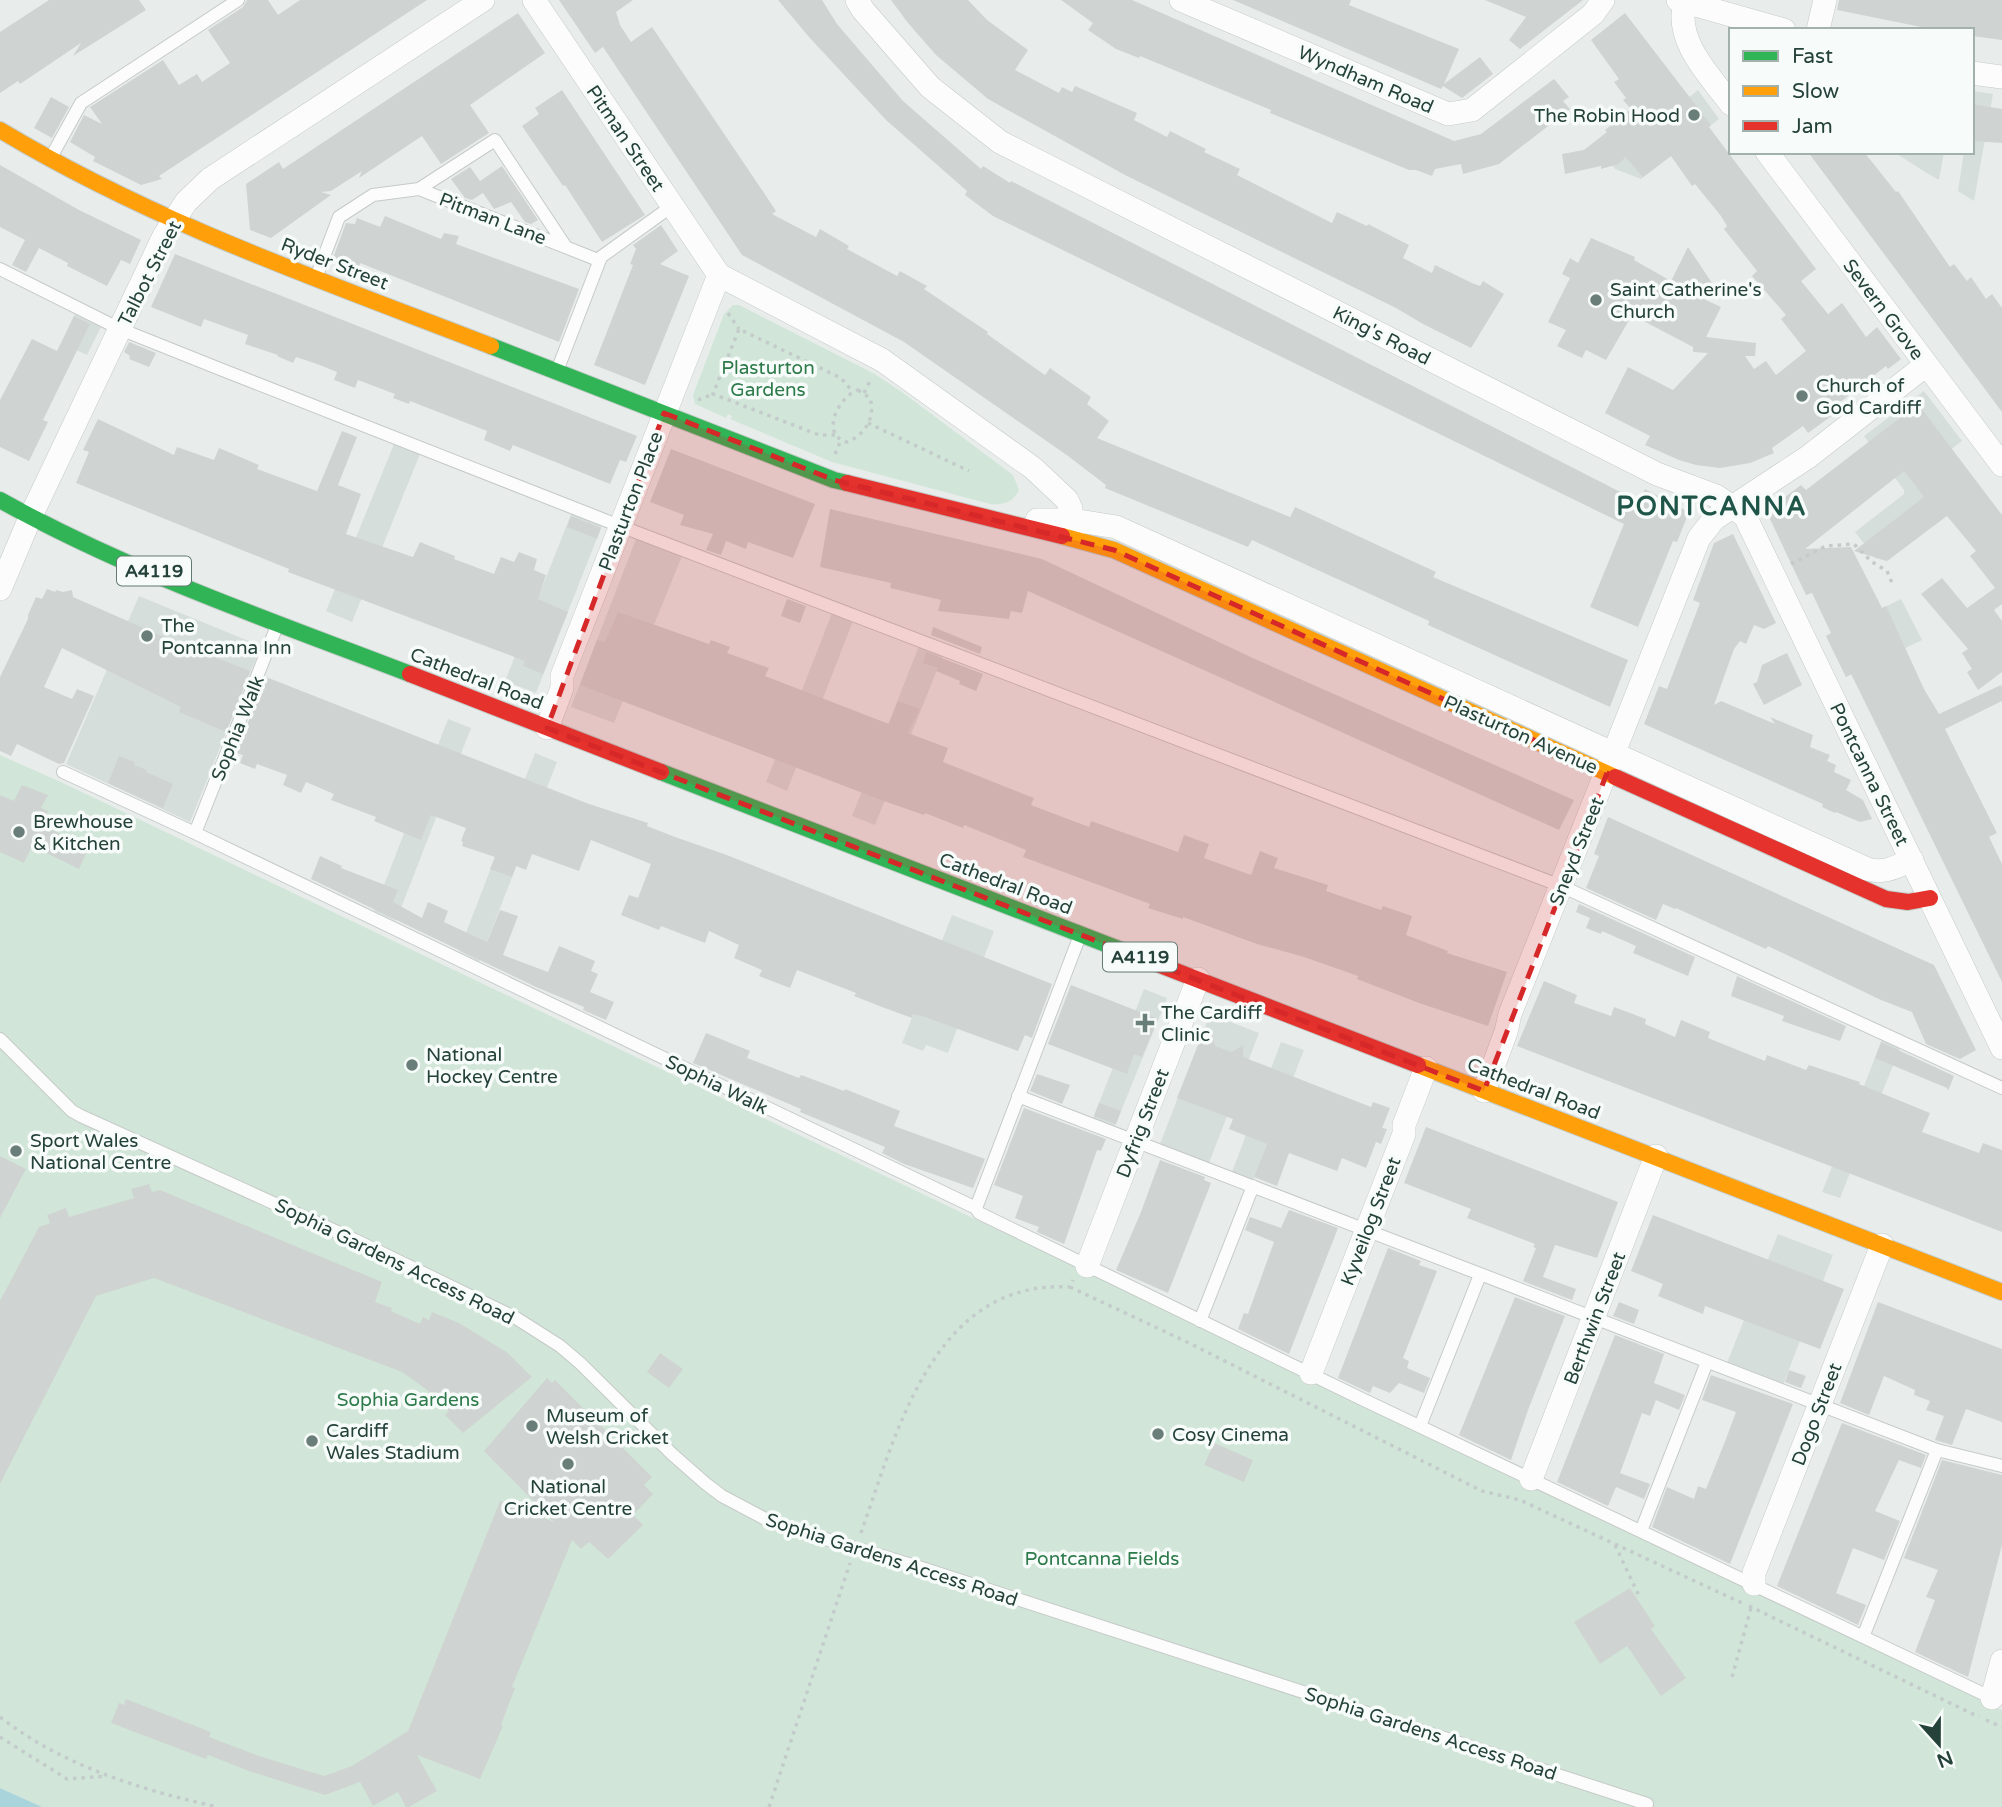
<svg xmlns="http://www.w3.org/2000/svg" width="2002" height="1807" viewBox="0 0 2002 1807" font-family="'Varela Round',sans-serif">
<rect width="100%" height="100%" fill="#e8edeb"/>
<path fill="#d6dedb" d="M1698 90 1719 119 1641 179 1615 169 1609 161Z
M1974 91 1993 94 1974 201 1958 191 1964 152H1972Z
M1894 152H1944L1939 180 1925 172Z
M75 314 101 327 87 355 76 350 84 334 69 326Z
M1924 391 1962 441 1911 480 1931 505 1927 530 1887 561 1875 558 1855 532 1904 494V490L1864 436Z
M394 444 420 454 352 622 326 611Z
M572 512 603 523 536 693 505 681Z
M636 539 682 556 614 723 571 707Z
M139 596 261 646 190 822 66 764Z
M1901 599 1922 640 1846 677 1826 636Z
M832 613 853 621 787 791 766 782Z
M919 646 943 655 875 825 852 816Z
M448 719 471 728 396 921 374 911Z
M535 753 557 762 479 962 459 951Z
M952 915 994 931 948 1053 926 1045 923 1051 902 1043Z
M1144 989 1167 998 1115 1126 1093 1118Z
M1210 1014 1259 1033 1209 1163 1160 1144Z
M1882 1040 1900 1048 1840 1198 1822 1192Z
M1281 1042 1304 1050 1253 1180 1232 1172Z
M1778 1234 1833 1255 1783 1385 1727 1363Z"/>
<path fill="#d1e6d8" d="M733 305H739L873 373 902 392 1013 475 1019 490C1012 503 1005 505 990 504L832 462 730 419 732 416 728 414 726 418 695 404 693 395 724 314Z
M0 755 63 783 2002 1710V1807H42L0 1788Z"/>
<path fill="#a9d4db" d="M0 1788 42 1807H0Z"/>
<path fill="#cfd4d2" d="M49 0H139L146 10 73 56 81 43 20 84 18 81 0 93V32Z
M247 0H268L278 15 300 0H427L159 176 162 179 141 185 93 161 95 157 70 142 84 115 102 124 90 107 163 60 179 85 197 74 202 82 230 63 208 30 243 7Z
M559 0H633L616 12 620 25 631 42 652 27 766 196 776 211 772 214 816 237 820 229 849 246 847 249 897 276 900 271 927 286 924 289 988 332 987 334 1032 366 1045 375 1050 368 1091 397 1087 404 1109 421 1097 438 1290 517 1295 507 1436 572 1433 577 1628 660 1610 707 1428 625 1429 621 1252 540 1248 547 1105 488 1106 485 1068 456 904 342 742 255 603 47 595 53Z
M778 0H822L837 24 903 101 981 169 983 166 1010 183 1011 181 1640 502 1645 489 1689 512 1677 542 1673 541 1638 627 1590 607 1624 524 993 216 965 195 967 191 886 120 809 37Z
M891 0H968L987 20 1028 50 1015 70 1059 93 1062 87 1072 92 1075 86 1137 113 1134 120 1167 137 1170 131 1206 149 1204 152 1240 169 1237 175 1332 223 1337 212 1367 226 1368 224 1409 245 1403 258 1432 273 1435 265 1472 283 1480 286 1483 281 1504 294 1471 348 1423 324 1396 308 1125 175 988 99 936 55 908 23Z
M1061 0H1132L1454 141 1481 134 1554 79 1569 97 1563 101 1570 109 1499 164 1463 174 1461 164 1435 169 1432 176 1416 170H1409L1270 113 1271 110 1140 56 1139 58 1116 49 1088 30 1093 23Z
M1233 0H1351L1349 5 1459 49 1444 84 1480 57 1493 74 1462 98 1443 86 1441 89Z
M1485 0H1583L1520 49 1509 40 1526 17Z
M1839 0H2002V40L1972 36V30H1936L1837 10Z
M518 13 545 53 470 105 489 133 441 164 422 136 359 178 362 171 331 191 321 192 331 195 271 238 250 230 246 184 279 162 283 169Z
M1625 13 1711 125 1709 127 1816 269 1801 281 1828 314 1842 303 1866 337 1877 327 1901 359 1888 369 1886 366 1834 407 1837 412 1808 433 1803 426 1772 448 1774 453 1750 463 1720 468 1696 465 1679 460 1645 445 1650 436 1605 413 1628 367 1673 390 1708 353 1693 352V347L1632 315 1606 360 1586 350 1582 358 1557 346 1566 330 1548 322 1570 278 1562 274 1570 258 1578 263 1591 238 1635 257 1634 260 1671 281 1688 247 1712 283 1695 295 1721 307 1706 337 1756 343 1755 356H1745L1754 369 1766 361 1776 375 1806 351 1781 319 1786 315 1752 276 1757 271 1724 229 1727 226 1721 216 1695 184 1692 186 1671 156 1643 177 1625 157 1619 164 1601 169V166L1565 174 1562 154 1584 150 1607 132 1605 130 1631 109 1623 100 1626 98 1614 82 1619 79 1591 40Z
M562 90 645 215 602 242 565 185 563 186 522 126 539 114 535 108Z
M51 97 69 107 52 138 34 128Z
M1972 104 2002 109V143L1972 141Z
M1808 152H1864L1896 192 1898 191 1950 267 1954 264 1967 281 1971 277 1986 299 1992 294 2002 308V412Z
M0 165 79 210 141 240 130 264 121 260 107 286 67 266 68 263 39 248 26 272 12 265 25 240 0 227Z
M502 166 538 220 531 224 525 222 511 202 494 209 483 193 472 200 465 198 451 179 470 167 480 181Z
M385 216 441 239 444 233 459 236 456 244 579 289 559 342 360 263 359 267 333 258 346 223 355 224 357 218 380 227Z
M661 225 678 251 660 264 689 276 645 385 594 365 633 265 630 264 636 249 633 245Z
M175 254 637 436 626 462 620 460 610 484 513 445 510 451 484 440 487 431 410 401 409 404 393 398 395 394 379 388 358 380 355 388 334 380 337 372 317 364 296 357 293 363 277 356 278 355 245 344 248 335 204 319 201 327 151 307Z
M74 316 90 324 43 420 48 422 29 461 0 447V400L32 339 57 351Z
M129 342 156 353 149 367 129 359 130 356 124 352Z
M1918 404 2002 515V604L1994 610 2002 621V672L1978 690 1967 672 1972 669 1962 653 1968 649 1921 594 1942 578 1967 608 1995 588 1970 556 1976 551 1947 516 1887 561 1854 551 1924 497 1904 471 1805 549 1851 547 1882 608 1886 606 1924 689 1939 714 2001 685 2002 687V701L1945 729 1997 833 1989 837 2002 864V982L1858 688 1851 674 1846 677 1826 636 1831 633 1812 593 1806 595 1770 519 1769 509 1801 485 1806 490Z
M98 419 174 455 177 447 214 460 219 448 259 465 257 469 317 491 342 431 357 437 338 485 361 494 346 534 413 557 420 542 455 556 454 559 494 574 501 557 514 562 519 552 537 559 534 570 546 575 538 599 568 612 543 674 523 666 525 661 288 572 289 569 76 483 89 452 83 450Z
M671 449 815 504 793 558 748 542 746 549 726 541 721 555 706 550 713 534 680 525 684 515 650 502Z
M830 509 1042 559 1255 659 1574 800 1559 830 1028 591 1022 613 1011 611 1009 619 938 611 941 600 890 588 891 583 820 567Z
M571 516 601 528 597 539 567 527Z
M1733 534 1776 623 1764 629 1754 625 1746 644 1740 641 1734 649 1714 705 1721 701 1775 724 1770 717 1813 735 1810 747 1830 755 1827 761 1836 765 1834 772 1851 780 1846 790 1863 800 1872 819 1860 822 1836 812 1835 813 1822 807 1823 804 1644 724 1659 686 1667 689 1700 603 1693 600 1714 543Z
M47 589 55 592 56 590 63 592 72 590 73 597 171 640 250 671 226 732 179 712 181 707 62 648 44 687 72 699 77 689 94 696 64 763 59 764 17 744 11 756 0 751V677L28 619V615L36 597 42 599Z
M787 599 806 606 800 623 781 616Z
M618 612 709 644 711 640 730 647 727 653 769 668 765 676 889 724 898 701 920 709 908 733 948 748 943 762 1034 798 1031 805 1089 827 1091 821 1178 852 1184 835 1209 844 1204 858 1251 875 1260 851 1278 858 1274 868 1328 885 1326 891 1381 910 1383 906 1412 916 1406 935 1448 951 1447 953 1507 972 1488 1026 1419 1003 1357 979 1358 976 1304 957 1257 944 1183 917V919L1148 908 1150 904 1023 857 1026 850 964 825 963 828 925 813 924 815 881 800 580 685 597 640 605 642Z
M933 627 982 647 980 654 931 635Z
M926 652 983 674 976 691 959 684 960 681 936 671 938 668 923 663Z
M1787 653 1802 685 1764 705 1753 684 1757 682 1762 665Z
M266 677 589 804 648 823 647 826 675 837 724 854 1052 984 1032 1038 1025 1035 1018 1051 925 1017 913 1014 912 1018 882 1007 854 996 856 993 797 970 790 988 759 976 762 970 734 958 739 945 709 931 705 943 661 926 659 930 621 915 629 895 638 898 651 864 591 840 579 871 532 854 526 870 516 866 512 877 490 869 495 857 462 846 463 842 461 841 466 828 431 815 421 840 374 821 376 817 331 800 334 794 306 782 301 793 283 785 287 775 257 764 255 769 240 763 243 755 236 753Z
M119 756 135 762 134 765 147 770 146 772 173 784 163 808 108 783Z
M22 785 48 795 41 808 48 811 41 825 89 847 79 869 32 846 24 863 0 852V795L14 801Z
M1608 817 1934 965 1976 1050 1960 1059 1926 1044 1912 1012 1881 1000 1768 946 1766 949 1676 908 1675 909 1663 904 1656 920 1586 888 1599 856 1594 854Z
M320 856 342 866 341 868 398 890 393 902 422 918 428 902 448 911 444 922 487 942 500 910 518 916 503 955 548 972 559 946 595 961 591 971 598 974 590 992 614 1002 606 1020 583 1010 584 1007 536 987 311 879Z
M1579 904 1695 957 1688 976 1633 953 1636 946 1602 931 1601 934 1586 928 1590 918 1576 912Z
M1737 976 1846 1026 1840 1041 1782 1021 1784 1016 1731 996Z
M1544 981 1577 995 1574 1003 1611 1016 1614 1007 1646 1019 1645 1024 1675 1037 1681 1020 1710 1032 1708 1038 1765 1061 1767 1055 1806 1070 1809 1065 1860 1082 1859 1084 1930 1113 1922 1132 1979 1153 1983 1143 2002 1150V1232L1517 1046Z
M1071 985 1158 1019 1142 1057 1134 1054 1127 1074 1048 1044Z
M706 1033 750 1051 747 1058 799 1078 801 1075 844 1091 845 1089 900 1111 894 1126 985 1159 973 1188 904 1164 882 1153 885 1147 800 1112 801 1109 693 1063Z
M1212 1033 1215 1046 1232 1052 1243 1045V1057L1371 1107 1373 1102 1390 1108 1382 1128 1387 1129 1381 1144 1376 1142 1366 1168 1342 1158 1337 1171 1289 1153 1277 1186 1254 1177 1267 1144 1229 1129 1233 1119 1177 1098 1200 1040 1204 1041Z
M1881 1042 1954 1076 1948 1091 1947 1088 1875 1058Z
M1037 1074 1070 1085 1062 1104 1030 1091Z
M1099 1103 1121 1111 1116 1124 1094 1116Z
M1024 1108 1106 1139 1101 1151 1097 1150 1064 1244 1037 1232 1039 1227 1015 1218 1023 1196 994 1185Z
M1426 1127 1618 1202 1597 1258 1555 1245 1543 1277 1576 1289 1572 1300 1523 1281 1536 1248 1533 1247 1535 1244 1467 1218 1471 1209 1404 1183Z
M0 1156 26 1169 0 1218Z
M1160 1160 1205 1177 1204 1180 1211 1183 1168 1293 1116 1270 1141 1212Z
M149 1184 152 1192 160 1190 382 1282 375 1302 392 1308 391 1311 420 1324 423 1317 429 1320 432 1312 459 1323 508 1353 532 1377 463 1433 445 1415 449 1411 426 1389 402 1372 154 1278 96 1296 0 1484V1301L39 1227 50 1223 47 1215 66 1208 69 1217 134 1198 131 1189Z
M1289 1210 1338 1228 1289 1354 1238 1329 1244 1313 1248 1314 1274 1242 1245 1230 1250 1217 1281 1228Z
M1653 1215 1844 1289 1820 1349 1705 1306 1703 1314 1658 1296 1663 1284 1631 1271Z
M1388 1248 1421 1261 1419 1265 1437 1271 1403 1358 1409 1361 1407 1368 1430 1378 1424 1393 1399 1383 1390 1393 1373 1386 1370 1393 1338 1378Z
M1515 1297 1565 1316 1528 1410 1511 1460 1459 1435Z
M1619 1302 1639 1310 1634 1324 1613 1316Z
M1878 1302 2002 1349V1422L1966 1409 1952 1445 1935 1440 1944 1416 1926 1410 1930 1401 1914 1395 1915 1390 1884 1376 1869 1415 1840 1403Z
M1615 1335 1664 1354 1654 1383 1685 1395 1679 1410 1656 1400 1650 1416 1642 1413 1620 1473 1650 1484 1644 1499 1616 1487 1608 1506 1557 1482Z
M660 1353 683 1369 669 1388 647 1372Z
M1789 1370 1806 1376 1801 1388 1785 1382Z
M1711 1375 1793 1404 1730 1564 1652 1527 1667 1487 1694 1499 1698 1486 1706 1489 1726 1439 1736 1412 1702 1400Z
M547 1378 552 1383 555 1380 652 1477 644 1485 653 1494 633 1515 643 1525 608 1559 589 1542 581 1549 572 1540 512 1687 515 1688 501 1725 503 1726 480 1779 417 1755 437 1791 409 1807H406L398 1792 373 1806 360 1782 325 1795 249 1771 208 1755 206 1759 111 1723 119 1703 124 1705 126 1699 211 1732 209 1737 259 1756 324 1776 352 1766 408 1731 500 1501 554 1522 484 1451Z
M1842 1423 1926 1455 1921 1468 1899 1460 1875 1511 1900 1521 1884 1560 1853 1548 1836 1593 1866 1605 1858 1625 1777 1586Z
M1214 1443 1253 1460 1244 1482 1204 1465Z
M1942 1460 2002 1475V1545L1968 1677 1915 1652 1935 1600 1926 1597 1938 1570 1904 1558Z
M1630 1588 1655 1626 1651 1629 1686 1678 1661 1696 1627 1646 1600 1664 1574 1622Z"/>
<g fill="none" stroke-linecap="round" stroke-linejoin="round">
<g stroke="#c5cac8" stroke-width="14">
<path id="lane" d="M50 159 81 103 238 0
M419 189 495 140 566 247
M0 269 120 329 220 369 607 521 1561 886 2002 1088
M317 275 339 217 373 195 419 189 598 260
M557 371 601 257 672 206
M63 772 195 833 976 1208 979 1213 1364 1400 1992 1698
M195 833 277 626
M0 1039 72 1111 81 1116 355 1240 516 1318 560 1346 580 1363 672 1454 705 1483 722 1496 773 1523 925 1569 1647 1804
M1018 1096 1937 1450 2002 1466
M976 1208 1079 938
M1200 1321 1253 1186
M1420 1426 1480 1275
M1641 1531 1707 1362
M1863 1637 1937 1450"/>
</g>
<g stroke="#c5cac8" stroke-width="24">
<path id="street" d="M534 0 719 275 882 360 1033 468 1067 500 1071 509 1073 532
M857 0 863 10 930 87 1000 142 1657 474 1716 496 1745 516 2002 1048
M1181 0 1448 114 1472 110 1593 14 1603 0
M1678 0 1784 30
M1685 2C1674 40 1709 75 1731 104
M1818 30 1825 0
M1972 73 2002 77
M1767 152 2002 465
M1037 520H1073L1116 527 1867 869C1884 874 1896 867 1912 860
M0 589 30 518 164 236 186 202 210 179 483 0
M547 728 562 688V676L719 275
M1484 1091 1506 1032 1510 1014 1699 538 1714 519 1808 457 1926 365
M1087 1266 1198 979
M1311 1373 1404 1134V1125L1426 1068
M1531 1479 1656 1156
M1754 1584V1573L1882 1245
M1992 1698 2002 1661"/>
</g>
<g stroke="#c3cbc8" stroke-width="18">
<path id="fast" d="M491 346 834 480 847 483
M0 500C129 572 272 621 410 674
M661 772 1142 958"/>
</g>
<g stroke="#c3cbc8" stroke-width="18">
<path id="slow" d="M0 130C155 223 323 281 491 346
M1062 536 1114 550 1615 777
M1418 1065 2002 1292"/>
</g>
<g stroke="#c3cbc8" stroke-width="18">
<path id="jam" d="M847 483 1062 536
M410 674 661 772
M1615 777 1886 899 1908 902 1930 898
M1142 958 1418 1065"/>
</g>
<path stroke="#c3ccca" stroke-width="3.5" stroke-dasharray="3.5 5" stroke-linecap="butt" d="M728 313 739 329
M858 390 870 398C876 417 865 435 847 442 819 435 839 396 858 390Z
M864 393 871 379
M698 400 713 394
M868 423 969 471
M835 435H819L713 394 739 329 841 378 853 392
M835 454 841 440
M1791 564 1826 546 1854 544 1872 562 1887 571 1892 583
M1070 1287 1187 1342 1482 1491 1520 1500 1742 1603
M861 1533C897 1431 934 1279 1070 1287L1073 1280
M1615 1545 1640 1598
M1749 1606 1979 1717
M1732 1677 1751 1608
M0 1717C63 1766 141 1790 218 1807
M1986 1720 2002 1727
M0 1737 67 1779 107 1776
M769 1807 850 1563"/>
<use href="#lane" stroke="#fcfcfc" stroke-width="12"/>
<use href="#street" stroke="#fcfcfc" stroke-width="23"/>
<use href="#fast" stroke="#30b455" stroke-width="16"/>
<use href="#slow" stroke="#ff9f0a" stroke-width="16"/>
<use href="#jam" stroke="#e5322d" stroke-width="16"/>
</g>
<path fill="#d62828" fill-opacity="0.2" stroke="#d62828" stroke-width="5" stroke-dasharray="14 9" stroke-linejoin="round" d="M664 413 834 480 1114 550 1607 773 1484 1091 547 728Z"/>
<g fill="#697e78" stroke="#f7fbf9" stroke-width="2.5">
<circle cx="1694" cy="115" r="7"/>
<circle cx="1596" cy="300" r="7"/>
<circle cx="1802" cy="396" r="7"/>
<circle cx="147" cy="636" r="7"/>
<circle cx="19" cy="832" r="7"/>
<path d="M1141.5 1012.5h7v7h7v7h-7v7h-7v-7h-7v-7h7z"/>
<circle cx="412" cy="1065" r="7"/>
<circle cx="16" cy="1151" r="7"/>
<circle cx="532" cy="1426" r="7"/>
<circle cx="1158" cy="1434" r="7"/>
<circle cx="312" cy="1441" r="7"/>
<circle cx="568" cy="1464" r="7"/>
</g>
<g text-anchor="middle" stroke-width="7" stroke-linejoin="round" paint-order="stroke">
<g fill="#f7fbf9" stroke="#637a73" stroke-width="2">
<rect x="117" y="556.5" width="74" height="29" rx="5"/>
<rect x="1103" y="942.5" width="74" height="29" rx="5"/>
</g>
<g font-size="18" font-weight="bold" fill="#24423a">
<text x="154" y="577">A4119</text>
<text x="1140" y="963">A4119</text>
</g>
<g font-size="19" fill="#24423a" stroke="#f7fbf9">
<text transform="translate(1366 79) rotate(23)" y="7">Wyndham Road</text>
<text transform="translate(626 138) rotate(56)" y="7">Pitman Street</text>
<text transform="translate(493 218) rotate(21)" y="7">Pitman Lane</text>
<text transform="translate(335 263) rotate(21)" y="7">Ryder Street</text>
<text transform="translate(149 273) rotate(-63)" y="7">Talbot Street</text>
<text transform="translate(1884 309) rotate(53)" y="7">Severn Grove</text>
<text transform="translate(1382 335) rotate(27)" y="7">King's Road</text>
<text transform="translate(630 501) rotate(-69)" y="7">Plasturton Place</text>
<text transform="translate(477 678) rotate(21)" y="7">Cathedral Road</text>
<text transform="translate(237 728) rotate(-68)" y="7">Sophia Walk</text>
<text transform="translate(1521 734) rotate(24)" y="7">Plasturton Avenue</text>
<text transform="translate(1870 774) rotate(64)" y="7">Pontcanna Street</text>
<text transform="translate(1576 851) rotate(-68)" y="7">Sneyd Street</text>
<text transform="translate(1006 883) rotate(21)" y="7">Cathedral Road</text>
<text transform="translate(717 1084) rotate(26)" y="7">Sophia Walk</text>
<text transform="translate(1534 1088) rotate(21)" y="7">Cathedral Road</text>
<text transform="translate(1142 1123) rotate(-69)" y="7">Dyfrig Street</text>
<text transform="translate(1370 1221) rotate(-69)" y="7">Kyveilog Street</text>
<text transform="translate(395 1261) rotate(26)" y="7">Sophia Gardens Access Road</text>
<text transform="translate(1594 1318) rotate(-69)" y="7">Berthwin Street</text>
<text transform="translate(1816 1414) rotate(-69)" y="7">Dogo Street</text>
<text transform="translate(892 1559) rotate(18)" y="7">Sophia Gardens Access Road</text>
<text transform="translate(1431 1733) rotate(18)" y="7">Sophia Gardens Access Road</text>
</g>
<g font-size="19" fill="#24423a" stroke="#f7fbf9" text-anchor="start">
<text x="1680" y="122" text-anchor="end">The Robin Hood</text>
<text x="1610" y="296">Saint Catherine's<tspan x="1610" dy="22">Church</tspan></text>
<text x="1816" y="392">Church of<tspan x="1816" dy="22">God Cardiff</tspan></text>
<text x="161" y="632">The<tspan x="161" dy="22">Pontcanna Inn</tspan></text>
<text x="33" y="828">Brewhouse<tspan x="33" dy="22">&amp; Kitchen</tspan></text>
<text x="1161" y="1019">The Cardiff<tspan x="1161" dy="22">Clinic</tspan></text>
<text x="426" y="1061">National<tspan x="426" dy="22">Hockey Centre</tspan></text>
<text x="30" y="1147">Sport Wales<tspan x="30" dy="22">National Centre</tspan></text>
<text x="546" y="1422">Museum of<tspan x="546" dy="22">Welsh Cricket</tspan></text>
<text x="326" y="1437">Cardiff<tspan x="326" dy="22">Wales Stadium</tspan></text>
<text x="1172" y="1441">Cosy Cinema</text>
<text x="568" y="1493" text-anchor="middle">National<tspan x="568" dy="22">Cricket Centre</tspan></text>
</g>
<g font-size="19" fill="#2d7a4b" stroke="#f7fbf9">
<text x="768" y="374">Plasturton<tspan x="768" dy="22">Gardens</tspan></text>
<text x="408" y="1406">Sophia Gardens</text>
<text x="1102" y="1565">Pontcanna Fields</text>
</g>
<g font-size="26" font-weight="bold" letter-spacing="2" fill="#1f5548" stroke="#f7fbf9">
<text x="1712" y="515">PONTCANNA</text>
</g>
</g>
<rect x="1729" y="28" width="245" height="126" fill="#f7fbf9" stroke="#a3b1ad" stroke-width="2"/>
<rect x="1743" y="51" width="35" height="10" fill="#30b455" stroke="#a3b1ad" stroke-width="2"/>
<text x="1792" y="63" font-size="21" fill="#24423a">Fast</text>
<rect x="1743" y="86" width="35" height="10" fill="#ff9f0a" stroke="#a3b1ad" stroke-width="2"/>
<text x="1792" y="98" font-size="21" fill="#24423a">Slow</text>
<rect x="1743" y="121" width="35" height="10" fill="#e5322d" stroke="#a3b1ad" stroke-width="2"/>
<text x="1792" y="133" font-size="21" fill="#24423a">Jam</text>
<g transform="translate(1939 1744) rotate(159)" stroke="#f7fbf9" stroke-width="5" paint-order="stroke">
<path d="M0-5L12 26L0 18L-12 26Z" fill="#24423a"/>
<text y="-10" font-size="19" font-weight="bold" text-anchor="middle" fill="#24423a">N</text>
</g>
</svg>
